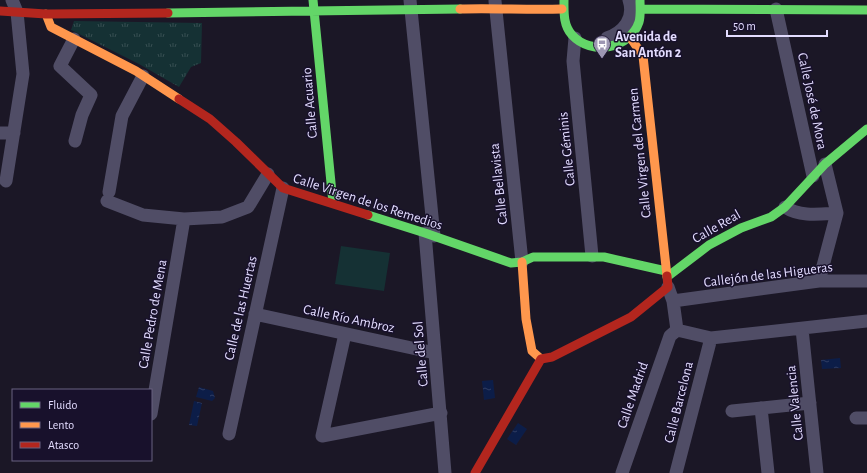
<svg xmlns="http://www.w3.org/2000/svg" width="867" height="473" viewBox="0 0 867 473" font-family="'Alegreya Sans',sans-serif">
<defs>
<pattern id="park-tufts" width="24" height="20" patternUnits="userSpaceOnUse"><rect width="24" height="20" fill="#153134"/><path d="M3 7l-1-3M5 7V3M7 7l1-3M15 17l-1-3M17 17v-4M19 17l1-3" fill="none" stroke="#374e52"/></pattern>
<pattern id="water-ripples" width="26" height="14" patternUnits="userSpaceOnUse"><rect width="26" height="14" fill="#0c1d48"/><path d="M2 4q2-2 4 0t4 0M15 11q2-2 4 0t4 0" fill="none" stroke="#2f3d63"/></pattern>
</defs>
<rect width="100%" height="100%" fill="#1b1726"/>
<path fill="#153134" d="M341 246 390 253 384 291 335 284Z"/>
<path fill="url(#park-tufts)" d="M74 21 202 23 201 63 191 67 179 87 139 64 71 30Z"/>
<path fill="url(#water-ripples)" d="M840 358 841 368 822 369 821 360Z
M493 380 495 398 484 400 482 381Z
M199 387 213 391 215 398 212 401 196 397Z
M194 401 202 403 197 426 189 425Z
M518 423 527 429 516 445 507 439Z"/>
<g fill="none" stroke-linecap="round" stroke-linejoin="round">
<path stroke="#504d66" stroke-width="13" d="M410 0 434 236
M495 1 522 262
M776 9 813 176
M575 38 573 61 592 256
M607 38C624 32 635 18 629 0
M74 39 60 66 91 95 82 115 75 141
M0 133H14
M6 181 23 74 17 12 12 0
M109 192 122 116 143 76
M107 201 143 215 184 219 222 217 248 207 268 174
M785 207C800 217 820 214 837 213
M425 233 445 473
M819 281 837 213 825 164
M668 287 673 301 677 330 711 338 867 321
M673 301 819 281H867
M255 314 435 353
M802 329 817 473
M345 334 322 436 441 413
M761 408 768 473
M732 411 810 403
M151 414 184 219
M856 418H867
M229 434 283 188
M622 473 670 336 677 330
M676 473 711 338"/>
<path stroke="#63d668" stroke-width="9" d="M313 0 333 203
M564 0C564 12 563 25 572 35 591 56 630 49 639 22 641 15 640 7 640 0
M642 9 867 10
M168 13 460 9
M368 215 425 233 511 263 522 262 533 257H604L666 271
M667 277 709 245 741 228 771 217 785 207 825 164 867 129"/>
<path stroke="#ff974d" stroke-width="9" d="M460 9C494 8 528 10 562 9
M46 14 51 27 136 71 179 99
M630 37 643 56 667 276
M522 262 526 319 532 351 541 359"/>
<path stroke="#b3261e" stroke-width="9" d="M0 11 46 14 168 13
M179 99 210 119 236 142 283 188 368 215
M541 359 552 357 631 317 668 287 667 276
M475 473 541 359"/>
</g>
<defs>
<g id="bus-pin" transform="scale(0.9)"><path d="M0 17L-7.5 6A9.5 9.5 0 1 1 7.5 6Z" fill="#9d97b3" stroke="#18112c"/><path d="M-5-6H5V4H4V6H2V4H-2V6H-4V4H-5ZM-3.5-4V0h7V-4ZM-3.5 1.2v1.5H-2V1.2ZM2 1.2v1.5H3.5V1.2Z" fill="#fff"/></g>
</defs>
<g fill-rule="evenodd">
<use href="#bus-pin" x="602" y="44"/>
</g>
<g text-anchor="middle" stroke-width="3" stroke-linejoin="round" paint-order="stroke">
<g font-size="14" font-weight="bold" fill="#e3dcff" stroke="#18112c" text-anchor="start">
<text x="615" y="41">Avenida de<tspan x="615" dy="16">San Antón 2</tspan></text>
</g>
<g font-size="14" fill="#e3dcff" stroke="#18112c">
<text transform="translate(813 101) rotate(78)" y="5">Calle José de Mora</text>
<text transform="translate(309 103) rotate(-95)" y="5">Calle Acuario</text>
<text transform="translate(566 149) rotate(-96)" y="5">Calle Géminis</text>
<text transform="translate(639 153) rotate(-96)" y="5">Calle Virgen del Carmen</text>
<text transform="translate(498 184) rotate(-96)" y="5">Calle Bellavista</text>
<text transform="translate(368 201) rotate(18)" y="5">Calle Virgen de los Remedios</text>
<text transform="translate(716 226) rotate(-30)" y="5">Calle Real</text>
<text transform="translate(768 274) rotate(-7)" y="5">Callejón de las Higueras</text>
<text transform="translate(240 308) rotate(-77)" y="5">Calle de las Huertas</text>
<text transform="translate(152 314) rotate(-80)" y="5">Calle Pedro de Mena</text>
<text transform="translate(349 318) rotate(12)" y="5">Calle Río Ambroz</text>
<text transform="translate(420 354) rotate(-95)" y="5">Calle del Sol</text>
<text transform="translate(632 395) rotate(-71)" y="5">Calle Madrid</text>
<text transform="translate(678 402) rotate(-76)" y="5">Calle Barcelona</text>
<text transform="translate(794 403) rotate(-96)" y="5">Calle Valencia</text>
</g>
</g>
<rect x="12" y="389" width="140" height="72" fill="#18112c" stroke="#696280"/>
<rect x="20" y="402" width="20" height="6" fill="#63d668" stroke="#696280"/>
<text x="48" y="409" font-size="12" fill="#e3dcff">Fluido</text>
<rect x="20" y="422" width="20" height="6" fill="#ff974d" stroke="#696280"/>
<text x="48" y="429" font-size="12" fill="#e3dcff">Lento</text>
<rect x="20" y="442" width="20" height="6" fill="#b3261e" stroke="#696280"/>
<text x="48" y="449" font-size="12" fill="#e3dcff">Atasco</text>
<path d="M727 30v6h100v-6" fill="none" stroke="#e3dcff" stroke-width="2"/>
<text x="733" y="30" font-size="12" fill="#e3dcff" stroke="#18112c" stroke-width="3" paint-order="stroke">50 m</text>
</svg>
